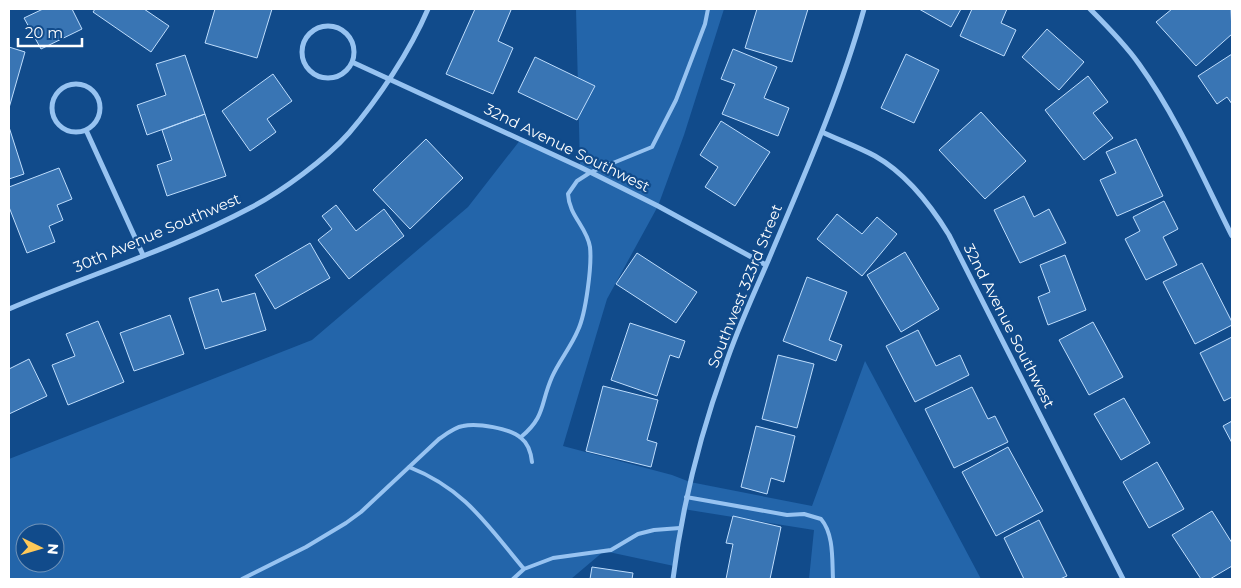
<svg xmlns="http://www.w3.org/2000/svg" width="1241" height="588" viewBox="0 0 1241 588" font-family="Montserrat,sans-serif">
<rect width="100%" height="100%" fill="#114b8b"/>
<path fill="#2365aa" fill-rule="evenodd" d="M576 9H724L684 135 658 206 607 299 563 446 672 475 690 482 812 506 865 361 981 579H809L814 530 683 509 674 566 604 551 571 579H9V459L312 340 468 207 521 139 580 166ZM25 533H55V563H25Z"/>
<path fill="#3975b4" stroke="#beddfd" d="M43 9H72L82 29 41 49 24 18Z
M95 9H144L169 26 151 52 93 12Z
M215 9H272L257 58 205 43Z
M475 9H508L511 10 498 41 513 48 493 94 446 74Z
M757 9H808L792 62 745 48Z
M919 9H961L951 27Z
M972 9H1007L1001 23 1016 30 1004 56 960 36Z
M1172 9H1231L1232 34 1196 66 1156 22Z
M1047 29 1084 62 1059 90 1022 57Z
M9 47 25 52 9 108Z
M733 49 777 67 764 98 789 108 778 136 722 114 735 84 721 79Z
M906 54 939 70 914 123 881 108Z
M1232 54V104L1227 97 1217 104 1198 76Z
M185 55 205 114 147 135 137 105 166 95 156 64Z
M535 57 595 86 577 120 518 92Z
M273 74 292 101 267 119 276 132 250 151 222 111Z
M1088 76 1108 102 1093 113 1113 138 1084 160 1045 110Z
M981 112 1026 161 985 199 939 150Z
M205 114 226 176 167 196 157 165 172 160 162 130Z
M721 121 770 152 735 206 705 187 718 167 700 155Z
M9 127 24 174 9 179Z
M426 139 463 178 410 229 373 190Z
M1136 139 1163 196 1117 216 1100 180 1116 173 1106 152Z
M59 168 72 199 57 205 63 220 49 226 55 242 27 253 9 207V187Z
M1024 196 1034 217 1049 209 1066 243 1020 263 994 210Z
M1164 201 1178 229 1163 237 1177 265 1146 280 1125 239 1140 231 1133 217Z
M336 205 356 231 384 209 404 236 349 279 318 240 332 229 322 216Z
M837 214 862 234 877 217 897 234 862 276 817 239Z
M310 243 330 278 275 309 255 275Z
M905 252 939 309 901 332 867 275Z
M637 253 697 292 676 323 616 284Z
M1065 255 1086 310 1048 325 1038 297 1050 292 1040 265Z
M1202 263 1232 322V325L1195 344 1163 282Z
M807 277 847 292 829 340 842 345 836 361 783 341Z
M218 289 222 302 255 293 266 330 205 349 189 298Z
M170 315 184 354 134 371 120 333Z
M98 321 124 382 68 405 52 365 75 356 66 334Z
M1093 322 1123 377 1089 395 1059 340Z
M630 323 685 341 679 358 670 355 657 396 611 380Z
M918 330 936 366 960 355 969 375 915 402 886 346Z
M1232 337V397L1224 401 1200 353Z
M778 355 814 364 797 428 762 419Z
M29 359 47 396 9 414V369Z
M603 386 658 400 647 440 657 443 651 467 586 451Z
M972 387 988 419 995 416 1008 442 954 468 925 409Z
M1124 398 1150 443 1121 460 1094 414Z
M1232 421V443L1223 426Z
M756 426 795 436 784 482 771 478 767 494 741 487Z
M1008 447 1043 511 996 536 962 472Z
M1157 462 1184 509 1149 528 1123 482Z
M1212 511 1232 543V566L1210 579H1201L1172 535Z
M733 516 781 527 770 579H726L733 544 726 543Z
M1039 520 1067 576 1060 579H1024L1004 538Z
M592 567 633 573 632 579H590Z"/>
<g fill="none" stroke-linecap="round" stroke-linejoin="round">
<path stroke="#97c3f1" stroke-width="4" d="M521 437C546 416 540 404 552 377 559 361 571 347 578 330 586 313 592 265 590 247 587 227 569 216 568 194L577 181 591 172 652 147 676 100 705 24 708 9
M409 467C465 489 487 525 524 569
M686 497 787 515 804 514 821 519C834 534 832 560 833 579
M242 579 306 547 346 523 361 512 439 439C446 434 455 427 463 426 477 423 510 428 521 438 529 444 531 453 532 462
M513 579 524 569 553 558 611 550 638 534 654 530 680 528"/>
<path stroke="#97c3f1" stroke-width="5" d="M1090 9C1107 26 1125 44 1139 64 1177 117 1203 178 1232 236
M302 52a26 26 0 1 1 52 0a26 26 0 1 1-52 0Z
M352 62 580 167 658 206 766 265
M52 108a24 24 0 1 1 48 0a24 24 0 1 1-48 0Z
M86 130 143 255
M822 132C839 140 858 147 875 156 907 174 930 204 949 235L1123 579
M9 309C88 275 173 249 250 208 281 192 326 159 349 133 379 98 410 51 428 9
M673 579C682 506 700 435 725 366 737 330 753 296 768 261 803 178 840 95 864 9"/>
</g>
<g text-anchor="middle" stroke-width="4.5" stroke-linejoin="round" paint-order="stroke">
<g font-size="15" fill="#fff" stroke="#114b8b">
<text transform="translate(567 148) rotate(26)" y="5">32nd Avenue Southwest</text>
<text transform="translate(157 233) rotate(-23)" y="5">30th Avenue Southwest</text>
<text transform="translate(745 286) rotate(-68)" y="5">Southwest 323rd Street</text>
<text transform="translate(1009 326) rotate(63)" y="5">32nd Avenue Southwest</text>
</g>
</g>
<rect width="1241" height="588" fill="none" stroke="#ffffff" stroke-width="20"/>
<g transform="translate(40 548) rotate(95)"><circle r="24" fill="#114b8b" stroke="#7093b9"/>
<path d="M0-4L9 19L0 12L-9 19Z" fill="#ffc958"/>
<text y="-8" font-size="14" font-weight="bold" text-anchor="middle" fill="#ffffff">N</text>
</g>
<path d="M18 38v8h64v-8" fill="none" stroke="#ffffff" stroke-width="2.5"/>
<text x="25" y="38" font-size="15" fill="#ffffff" stroke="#114b8b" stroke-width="4" paint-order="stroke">20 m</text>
</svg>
